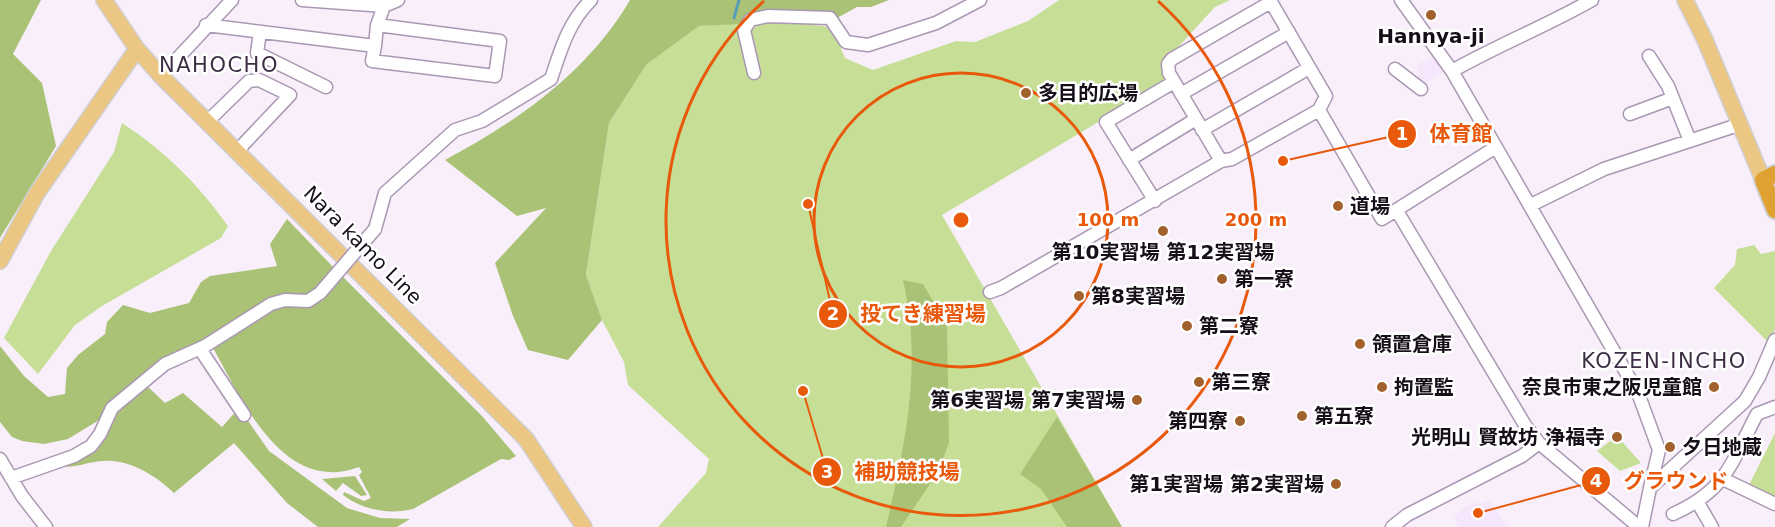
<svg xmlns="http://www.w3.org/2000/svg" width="1775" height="527" viewBox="0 0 1775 527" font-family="'DejaVu Sans','Noto Sans JP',sans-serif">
<rect width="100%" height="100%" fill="#f8effb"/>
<path fill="#f5e6fb" d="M1436 54 1446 71 1421 86 1413 79 1420 74 1416 66Z
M1489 500 1507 527H1460L1454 518 1462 509 1473 502 1479 504Z"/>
<path fill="#c7de96" d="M1059 0H1230L1215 7 1169 57 1164 83 942 215 1122 527H658L706 473 709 459 628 385 624 362 602 320 586 275 609 123 646 65 699 26 775 21 832 27 845 58 873 70 956 41 975 42 1028 21Z
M122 123C164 150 199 185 228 226L221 238 102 306 75 325 38 374 4 338 51 251 114 152Z
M1754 245 1761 254 1775 251V329L1769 343 1714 288 1735 265 1737 249Z
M1775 433V500L1748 487Z
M1617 436 1641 463 1620 471 1597 451Z"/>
<path fill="#aac275" d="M0 0H41L13 54 42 83 56 146 0 238Z
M630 0H889L871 7H857L837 18 748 16 738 24 699 26 646 65 609 123 586 275 602 320 568 360 528 350 513 316 495 263 546 208 517 216 445 160C518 121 588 72 630 0Z
M287 219 334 268 312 295 246 319 168 359 104 417 68 439 44 444 22 441 12 437 0 422V346L24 376 48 397 65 394 67 368 78 355 105 334 107 322 123 305 150 313 189 303 201 282 210 276 277 266 270 244Z
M341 275 482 416 516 456 509 460 501 459 413 509C389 515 363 510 343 495L344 492 364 501 371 498 359 475 362 472 359 467C283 496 241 398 212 346L269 310 283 305H311Z
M903 280 923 284 947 325 949 443 938 472 901 527H886C905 445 923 364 903 280Z
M144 383 165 403 183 393 222 427 239 408 269 451 347 508 380 518 410 519 397 527H318L287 503 234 443 174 493C156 476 130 459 103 461 90 461 74 469 61 466L91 451 117 407Z
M1057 417 1122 527H1067L1041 489 1020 474Z
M355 476 367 495 361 496 343 483 336 491 322 479Z"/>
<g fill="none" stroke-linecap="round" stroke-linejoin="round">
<path stroke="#589cb6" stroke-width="3" d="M734 18 739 0"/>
<g stroke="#aa97b3" stroke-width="15">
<path id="minor" d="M302 0 384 6 398 0
M1401 0 1452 71 1638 393 1659 450 1650 488
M206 25 375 46 377 25 384 6
M260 32 257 53 326 87
M375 46 372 61 495 76 500 41 377 25
M1649 56 1668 86 1690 141
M1395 69 1421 89
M1452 71C1498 45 1546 26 1592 0
M754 73 744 30 750 20 768 16 830 18 846 42 868 45 936 23 980 0
M161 76 232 0
M1181 94 1289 32
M1319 110 1382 219 1496 147
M1630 114 1673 98
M207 122 249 81 259 80 290 95 238 150
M1202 130 1309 68
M1129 160 1196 119
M1155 201 1106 122 1174 82
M1531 205 1604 169 1741 124
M1397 211 1525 425 1539 443 1639 527
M375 229 385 193 455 130 482 121 551 79C561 49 568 23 591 0
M990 292 1001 288 1221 161 1232 159 1319 110 1326 96 1271 2 1172 59 1168 64 1169 73 1221 161
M200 349 244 415
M0 459 22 496 46 527
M11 478 74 456 91 446 100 434 112 408 165 364 205 346 271 304 285 300 308 301 320 293
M1723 479 1775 504
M1698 503 1712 527
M1673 514C1727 490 1731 463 1757 414L1775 407
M1392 527 1407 515 1522 456 1539 443
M1642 527 1650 488 1745 401 1759 377 1775 340"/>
</g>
<g stroke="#d0cfd1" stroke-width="18">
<path id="major" d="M104 0 137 49 161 76 526 439 584 527
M1685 0 1705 40 1763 180
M0 261 37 193 137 49"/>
</g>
<g stroke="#d0cfd1" stroke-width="20">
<path id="highway" d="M1775 174 1763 180 1775 210"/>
</g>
<use href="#minor" stroke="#fff" stroke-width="12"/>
<use href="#major" stroke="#ecc784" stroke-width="15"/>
<use href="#highway" stroke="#dfa132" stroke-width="16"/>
<g stroke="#aa97b3" stroke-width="15" stroke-linecap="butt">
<path id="minor-bridge" d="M320 293 375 229"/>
</g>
<use href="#minor-bridge" stroke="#fff" stroke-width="12"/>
</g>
<g fill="none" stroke="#e8590c" stroke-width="3">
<circle cx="961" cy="220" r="147"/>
<path d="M1158 1A295 295 0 1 1 764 1"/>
</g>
<g fill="#a2612c" stroke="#fff" stroke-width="2">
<circle cx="1431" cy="15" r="6"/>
<circle cx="1026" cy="93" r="6"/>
<circle cx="1338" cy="206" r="6"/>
<circle cx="1163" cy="231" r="6"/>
<circle cx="1222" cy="279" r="6"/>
<circle cx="1079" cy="296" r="6"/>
<circle cx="1187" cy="326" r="6"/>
<circle cx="1360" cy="344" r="6"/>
<circle cx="1199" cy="382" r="6"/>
<circle cx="1382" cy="387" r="6"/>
<circle cx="1714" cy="387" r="6"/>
<circle cx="1137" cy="400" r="6"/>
<circle cx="1302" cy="416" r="6"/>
<circle cx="1240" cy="421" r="6"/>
<circle cx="1617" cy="437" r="6"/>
<circle cx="1670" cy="447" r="6"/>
<circle cx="1336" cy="484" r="6"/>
</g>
<g text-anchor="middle" stroke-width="5" stroke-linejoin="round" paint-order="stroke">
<g font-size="20" font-weight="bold" fill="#160f19" stroke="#fff" text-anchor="start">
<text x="1431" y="43" text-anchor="middle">Hannya-ji</text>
<text x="1038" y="100">多目的広場</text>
<text x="1350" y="213">道場</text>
<text x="1163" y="259" text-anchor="middle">第10実習場 第12実習場</text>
<text x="1234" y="286">第一寮</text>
<text x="1091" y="303">第8実習場</text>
<text x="1199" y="333">第二寮</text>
<text x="1372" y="351">領置倉庫</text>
<text x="1211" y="389">第三寮</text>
<text x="1394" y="394">拘置監</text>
<text x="1702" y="394" text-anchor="end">奈良市東之阪児童館</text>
<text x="1125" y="407" text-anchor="end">第6実習場 第7実習場</text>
<text x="1314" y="423">第五寮</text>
<text x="1228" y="428" text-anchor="end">第四寮</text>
<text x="1605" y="444" text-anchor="end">光明山 賢故坊 浄福寺</text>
<text x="1682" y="454">夕日地蔵</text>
<text x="1324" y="491" text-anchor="end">第1実習場 第2実習場</text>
</g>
<g font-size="20" fill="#160f19" stroke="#fff">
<text transform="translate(363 245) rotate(45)" y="7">Nara kamo Line</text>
</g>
<g font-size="21" letter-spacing="1.5" fill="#3e2e45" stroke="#fff">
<text x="219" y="72">NAHOCHO</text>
<text x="1664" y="368">KOZEN-INCHO</text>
</g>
</g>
<circle cx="961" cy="220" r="9" fill="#e8590c" stroke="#fff" stroke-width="3"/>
<g font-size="18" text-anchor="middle" font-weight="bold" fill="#e8590c" stroke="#fff" stroke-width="5" stroke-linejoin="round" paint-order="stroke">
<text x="1108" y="226">100 m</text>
<text x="1256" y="226">200 m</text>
</g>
<path fill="none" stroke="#e8590c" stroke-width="2" d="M1283 161L1402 134M808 204L833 314M803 391L827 472M1478 513L1596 481"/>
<g fill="#e8590c" stroke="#fff" stroke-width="2">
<circle cx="1283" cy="161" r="6"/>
<circle cx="808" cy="204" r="6"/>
<circle cx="803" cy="391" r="6"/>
<circle cx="1478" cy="513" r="6"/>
<circle cx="1402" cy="134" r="15"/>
<circle cx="833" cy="314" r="15"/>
<circle cx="827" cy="472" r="15"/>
<circle cx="1596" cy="481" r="15"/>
</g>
<g font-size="18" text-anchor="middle" font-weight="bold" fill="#fff">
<text x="1402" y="140">1</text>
<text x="833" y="320">2</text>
<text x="827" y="478">3</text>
<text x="1596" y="487">4</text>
</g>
<g font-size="21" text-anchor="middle" font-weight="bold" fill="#e8590c" stroke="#fff" stroke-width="5" stroke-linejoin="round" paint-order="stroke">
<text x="1461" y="141">体育館</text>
<text x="923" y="321">投てき練習場</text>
<text x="907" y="479">補助競技場</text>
<text x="1676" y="488">グラウンド</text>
</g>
</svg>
